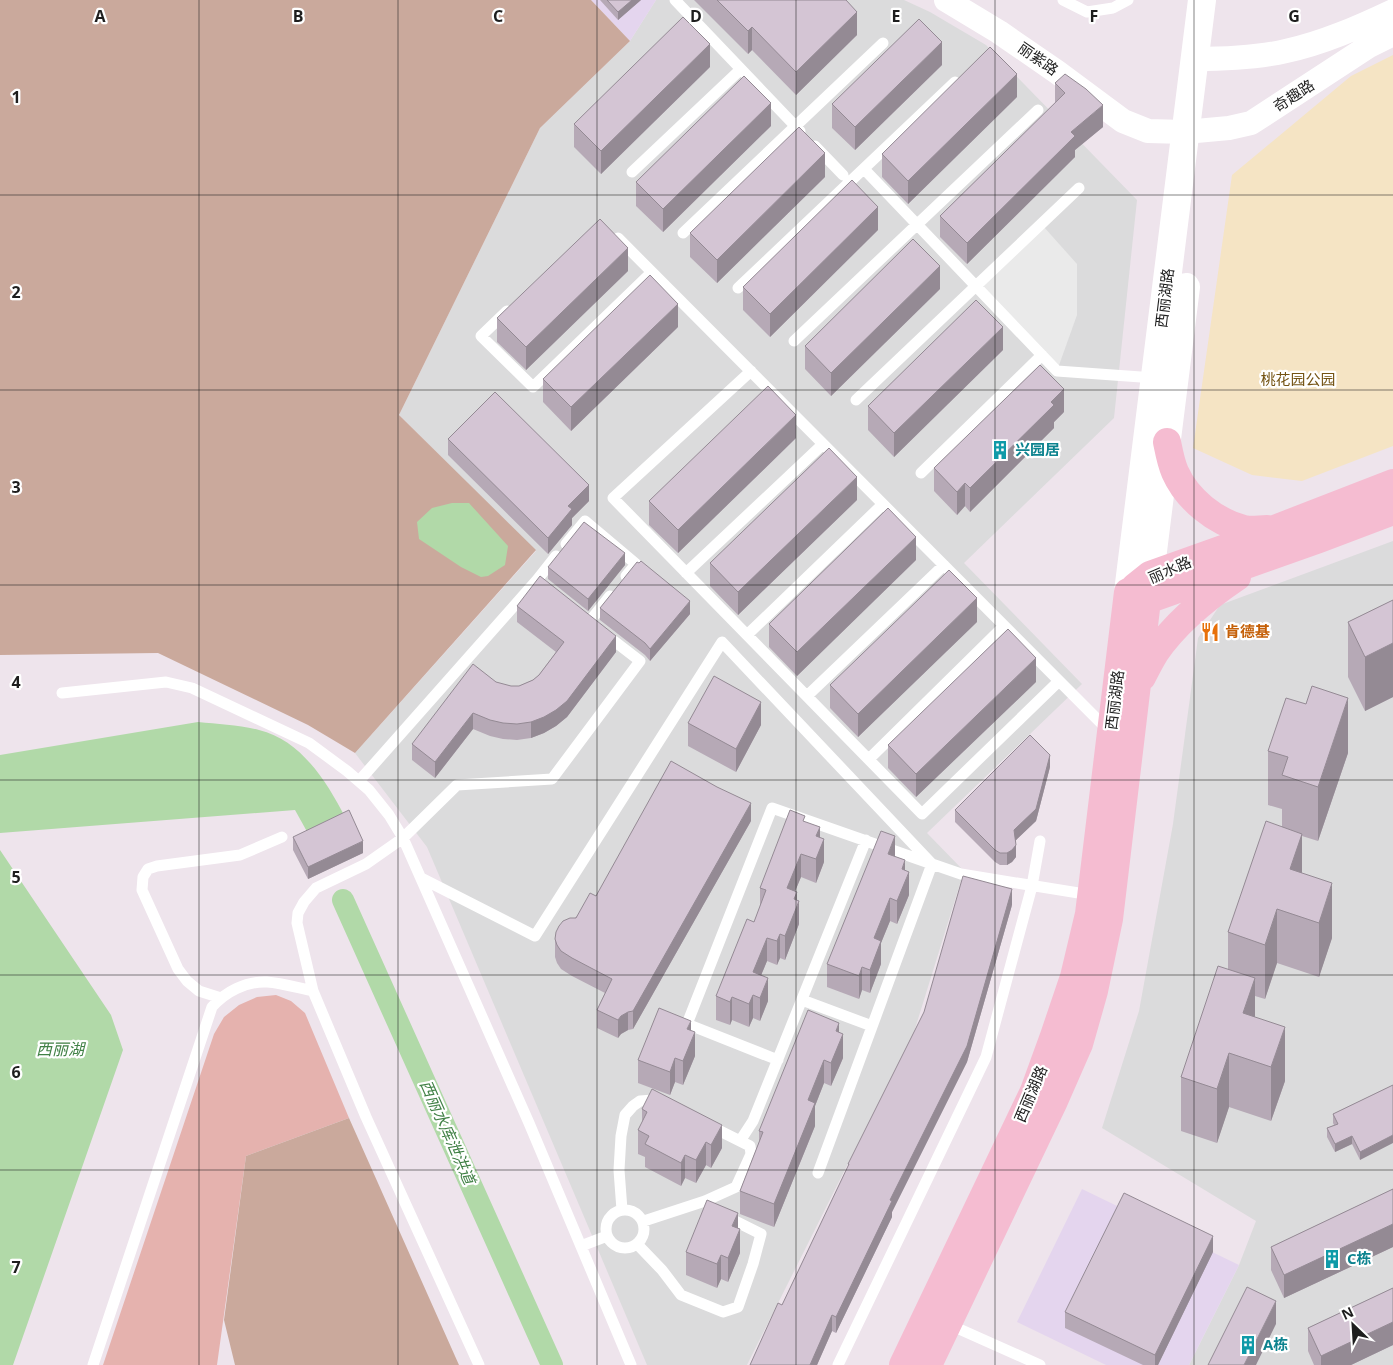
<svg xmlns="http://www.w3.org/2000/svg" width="1393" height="1365" viewBox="0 0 1393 1365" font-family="'Open Sans','Noto Sans SC',sans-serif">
<rect width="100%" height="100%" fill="#eee4ec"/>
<path fill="#dbdbdc" d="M656 0H904L930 12 986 45 1137 200 1114 418 964 563 1082 684 927 833 964 871 914 1032 747 1365H647L427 847 355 753 536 551 399 415 540 128 630 41Z
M1393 541V1365H1189L1239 1265 1256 1221 1102 1128 1139 1011 1173 824 1198 638 1220 605Z"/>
<path fill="#e4d5ee" d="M591 0H656L630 41Z
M1082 1189 1239 1265 1189 1365H1106L1017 1322Z"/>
<path fill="#e5b2ae" d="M276 995 291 1001 305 1013 349 1118 246 1156 217 1365H103L214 1034 224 1017 239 1005 257 997Z"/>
<path fill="#caa99c" d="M0 0H591L630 41 540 128 399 415 536 550 355 753 308 725 158 653 0 655Z
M349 1118 459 1365H235L224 1320 246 1156Z"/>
<path fill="#f5e4c4" d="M1393 55V446L1302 481 1252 475 1193 448 1232 175 1351 76Z"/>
<path fill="#eaeaea" d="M1043 226 1077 264V315L1058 368 980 286Z"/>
<path fill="#b1d9a8" d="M452 503H469L508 546 505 565 488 576 481 577 461 567 419 539 417 522 432 508Z
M198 722C218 724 239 725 259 730 301 740 327 782 345 817L310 837 295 810 0 833V755Z
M0 850 111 1015 123 1050 13 1365H0Z"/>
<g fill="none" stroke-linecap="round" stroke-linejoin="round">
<path stroke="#b1d9a8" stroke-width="22" d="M343 900 552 1365"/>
<path stroke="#fff" stroke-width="11" d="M675 0 800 131
M1063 0 1087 12 1113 8 1128 0
M815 146 843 175
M864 169 1057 371 1155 378
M632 172 741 69
M683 233 883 43
M618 238 1108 730
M738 288 955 82
M507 311 481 336 533 387 652 272
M794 341 1038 110
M751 371 613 498 922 814 1059 681
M856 400 1079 188
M921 473 1042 355
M566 544 585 521 636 564 626 576
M686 573 823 444
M537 580 556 556
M590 621 610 596
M747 635 883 504
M62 693 166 682 192 688 309 743 347 771 369 790 389 815 403 838 529 1123 631 1365
M807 696 944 565
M869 759 1004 626
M359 781 537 580 543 585
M421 878 535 936 722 642 932 864 961 874 1091 895
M221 998 199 991 187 981 178 969 142 890 143 877 148 869 157 866 240 855 282 837
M802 1000 872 1026
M778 1060 687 1024 772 808 932 864 818 1173
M740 1141 753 1121 866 840
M606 1229a19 19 0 1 1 38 0a19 19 0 1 1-38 0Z
M622 1210 619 1170 621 1136 625 1115 633 1106 640 1101 653 1100 659 1103
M644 1221 705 1201 736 1187 751 1154 750 1146 708 1125
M638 1245 662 1270 681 1295 723 1312 738 1307 753 1264 761 1234 725 1216
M581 1246 607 1236
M948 1324 1040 1365
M93 1365 212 1007C225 992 246 981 267 982 282 983 298 988 313 991
M479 1365 366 1117 313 991 297 923 298 913 304 902 316 888 366 864 403 838 457 785 552 779 640 661 605 634
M838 1365 986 1057 1032 886 1040 841"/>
<path stroke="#fff" stroke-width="24" d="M946 0 999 32 1057 72 1123 121 1148 131 1185 132 1229 128 1251 123 1369 46 1393 34
M1195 59C1225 59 1256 58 1286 51 1323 43 1359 27 1393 11"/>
<path stroke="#fff" stroke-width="28" d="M1150 575 1186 287
M1128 592 1202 0"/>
<path stroke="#f5bcd1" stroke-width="28" d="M1167 442C1169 452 1171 463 1175 472 1187 499 1215 522 1244 529 1251 531 1260 529 1267 529
M1135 587 1150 575 1223 549 1393 483
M1134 595 1147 600 1319 539 1393 511
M1142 677C1146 669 1150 661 1155 653 1176 622 1206 598 1237 577
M903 1365 1034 1091 1054 1036 1074 977 1089 914 1128 592
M928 1365 1054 1101 1079 1044 1094 991 1109 919 1150 575"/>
</g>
<path fill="#b6a9b6" d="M600 0H641L618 20Z
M694 0H846L857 35 796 95 752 50 748 54Z
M942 65 855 150 832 128V104Z
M710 67 601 174 574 147V124Z
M1055 83 1103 127 1075 150V157L967 264 940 237V216L1055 103Z
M1017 97 908 204 882 177V154Z
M771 126 663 232 636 206V182Z
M825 177 717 283 690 257V233Z
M878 230 770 337 743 310V287Z
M628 271 526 370 497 342V318Z
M940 289 831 396 805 369V346Z
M678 327 571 431 543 402V379Z
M1003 350 894 457 868 430V406Z
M1064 412 1054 422V428L970 512 965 506 957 515 934 491V468Z
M796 438 678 553 649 525V501Z
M448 439 589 501 572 518V525L548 554 448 455Z
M857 500 738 615 710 586V563Z
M916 560 797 676 769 647V624Z
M625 565 588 611 548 579V567Z
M1393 600V697L1365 711 1348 677V622Z
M517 606 616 652 567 717 556 726 544 733 531 738 517 740 503 739 490 736 473 729 435 778 412 760V744L511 686H519L533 680 539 675 556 652 517 622Z
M600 608 690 614 650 661 645 655 600 620Z
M977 622 858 737 830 708V685Z
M1036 682 916 797 888 768V745Z
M688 723 761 725 736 772 688 746Z
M1268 751 1348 753 1318 841 1302 836V873L1332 938 1319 977 1277 963 1265 999 1255 996V1017L1285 1081 1271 1121 1229 1107 1217 1143 1181 1131V1077L1228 969V932L1282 827V809L1268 805Z
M1050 767 1036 821 1015 841 1016 857 1012 862 1007 865H1000L995 862 955 822V810Z
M751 821 633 1029 628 1030 621 1034 618 1038 597 1028V1010L605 993 572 976 561 969 557 963 555 957V939L596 896Z
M805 822 820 838 824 862 816 883 801 877 795 891 797 900 799 924 785 960 780 958 777 965 767 961 761 975 768 1001 760 1021 753 1018 749 1027 732 1020 730 1025 716 1020V996L754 922 760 907V888Z
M293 837 363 853 308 879 293 850Z
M895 856 905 870 909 895 897 924 890 921 881 943V964L870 993 862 990 859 999 827 987V964Z
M1012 905 967 1062 892 1212V1217L836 1333 832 1331 817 1365H750L782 1305 848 1167V1164Z
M691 1031 695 1056 683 1085 675 1082 670 1095 638 1083V1060Z
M839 1033 843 1058 831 1086 824 1083 815 1106V1126L774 1227 740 1214V1191L759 1142V1131Z
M1393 1085 1360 1160 1352 1144 1335 1152 1327 1137V1128L1334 1125 1333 1123V1114Z
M642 1109 722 1148 711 1168 706 1165 696 1183 685 1178 681 1186 645 1167V1157L638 1154V1130L642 1123Z
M1393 1189V1247L1284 1298 1271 1270V1247Z
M738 1229 740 1253 728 1282 721 1279 717 1288 686 1275V1252Z
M1213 1252 1158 1365H1143L1065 1328V1312Z
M1393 1288V1345L1351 1365H1314L1308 1351V1328Z"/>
<path fill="#948a94" d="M632 0H641L618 20V12Z
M857 12V35L796 95V72Z
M752 27V50L748 54V31Z
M942 42V65L855 150V127Z
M710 44V67L601 174V151Z
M1017 74V97L908 204V181Z
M771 103V126L663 232V209Z
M1103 105V127L1075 150V157L967 264V243L1071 132Z
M825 153V177L717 283V260Z
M878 207V230L770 337V314Z
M628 248V271L526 370V347Z
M940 266V289L831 396V373Z
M678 304V327L571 431V407Z
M1003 327V350L894 457V433Z
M1064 389V412L1054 422V428L970 512V488L1051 402Z
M796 415V438L678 553V530Z
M857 477V500L738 615V592Z
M965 483V506L957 515V492Z
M589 485V501L572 518V525L548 554V538L568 506Z
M916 537V560L797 676V652Z
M625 553V565L588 611V599Z
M977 598V622L858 737V714Z
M690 601V614L650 661V649Z
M616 636V652L567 717 556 726 544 733 531 738V722Z
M1393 643V697L1365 711V657Z
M1036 658V682L916 797V774Z
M1348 698V753L1318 841V787Z
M761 702V725L736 772V749Z
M473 713V729L435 778V762Z
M1050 755V767L1036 821 1014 842V830Z
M751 803V821L633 1029V1011Z
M820 827V848L824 839V862L816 883V836Z
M1302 834V888L1290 869Z
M895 836V859L888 854Z
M363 841V853L308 879V867Z
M1016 845V857L1012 862 1007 865V853Z
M801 854V877L787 911V888Z
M905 860V882L909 872V895L897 924V901L902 869Z
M1332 883V938L1319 977V923Z
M1012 889V905L967 1062 892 1212V1217L836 1333V1317L890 1200Z
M797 892V907L799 901V924L785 960V936L794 899Z
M890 898V921L881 943V964L870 993V970L874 938Z
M1277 909V963L1265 999V945Z
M780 934V958L777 965V941Z
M767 938V961L753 995V972Z
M862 967V990L859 999V976Z
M768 978V1001L760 1021V998Z
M1255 978V1032L1243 1013Z
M753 995V1018L749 1027V1004Z
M732 997V1020L730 1025V1002Z
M628 1012V1030L621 1034 618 1038V1020L621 1016Z
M691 1021V1042L695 1032V1056L683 1085V1061L687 1029Z
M839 1023V1044L843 1034V1058L831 1086V1063L836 1031Z
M1285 1027V1081L1271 1121V1067Z
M1229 1053V1107L1217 1143V1089Z
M675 1058V1082L670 1095V1072Z
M824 1060V1083L815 1106V1126L774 1227V1204L808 1100Z
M722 1125V1148L711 1168V1145Z
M1393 1135V1143L1360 1160V1152Z
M1352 1136V1144L1335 1152V1144Z
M706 1142V1165L696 1183V1160Z
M685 1155V1178L681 1186V1163Z
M738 1213V1234L740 1229V1253L728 1282V1258L732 1226Z
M1393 1224V1247L1284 1298V1275Z
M1213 1236V1252L1158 1365H1155V1355Z
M721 1255V1279L717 1288V1264Z
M1276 1301V1324L1256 1365H1244Z
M832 1315V1331L817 1365H810Z
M1393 1322V1345L1351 1365H1321V1356Z"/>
<path fill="#d4c5d4" stroke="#948a94" d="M607 0H632L618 12Z
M717 0H846L857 12 796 72 752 27 748 31Z
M683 17 710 44 601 151 574 124Z
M919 19 942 42 855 127 832 104Z
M990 47 1017 74 908 181 882 154Z
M1065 74 1086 89 1103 105 1071 132 1075 136 967 243 940 216 1065 93 1055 83Z
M744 76 771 103 663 209 636 182Z
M799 127 825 153 717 260 690 233Z
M852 180 878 207 770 314 743 287Z
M600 219 628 248 526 347 497 318Z
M913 239 940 266 831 373 805 346Z
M650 275 678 304 571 407 543 379Z
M976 300 1003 327 894 433 868 406Z
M1040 365 1064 389 1051 402 1054 405 970 488 965 483 957 492 934 468Z
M768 386 796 415 678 530 649 501Z
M495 392 589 485 568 506 572 509 548 538 448 439Z
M829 448 857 477 738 592 710 563Z
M888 508 916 537 797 652 769 624Z
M584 522 625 553 588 599 548 567Z
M641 561 690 601 650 649 645 643 600 608 637 562 639 563Z
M949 570 977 598 858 714 830 685Z
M540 576 616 636 567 701 556 710 544 717 531 722 517 724 503 723 490 720 473 713 435 762 412 744 473 664 496 682 511 686H519L533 680 539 675 564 642 517 606Z
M1393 600V643L1365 657 1348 622Z
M1008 629 1036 658 916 774 888 745Z
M714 676 761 702 736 749 688 723Z
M1312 686 1348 698 1318 787 1282 775 1288 757 1268 751 1286 698 1306 704Z
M1030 735 1050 755 1036 809 1014 830 1016 845 1012 850 1007 853H1000L995 850 955 810Z
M671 761 717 787 751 803 633 1011 628 1012 621 1016 618 1020 597 1010 612 979 572 958 561 951 557 945 555 939 556 932 559 926 563 921 570 918H576L590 893 596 896Z
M349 810 363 841 308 867 293 837Z
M790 810 805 816 803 821 820 827 816 836 824 839 816 859 801 854 787 888 797 892 794 899 799 901 785 936 780 934 777 941 767 938 753 972 768 978 760 998 753 995 749 1004 732 997 730 1002 716 996 747 919 754 922 766 890 760 888Z
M1266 821 1302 834 1290 869 1332 883 1319 923 1277 909 1265 945 1228 932Z
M881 831 895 836 888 854 905 860 902 869 909 872 897 901 890 898 874 938 881 941 870 970 862 967 859 976 827 964Z
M963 876 1012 889 967 1046 890 1200 892 1201 836 1317 832 1315 810 1365H750L778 1303 782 1305 849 1164H848L924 1012Z
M1218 966 1255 978 1243 1013 1285 1027 1271 1067 1229 1053 1217 1089 1181 1077Z
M659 1008 691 1021 687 1029 695 1032 683 1061 675 1058 670 1072 638 1060Z
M808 1010 839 1023 836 1031 843 1034 831 1063 824 1060 808 1100 815 1103 774 1204 740 1191 763 1132 759 1131Z
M1393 1085V1135L1360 1152 1352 1136 1335 1144 1327 1128 1338 1124 1333 1114Z
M652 1089 722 1125 711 1145 706 1142 696 1160 685 1155 681 1163 645 1144 649 1136 638 1130 647 1112 642 1109Z
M1393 1189V1224L1284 1275 1271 1247Z
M1124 1193 1213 1236 1155 1355 1065 1312Z
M707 1200 738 1213 732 1226 740 1229 728 1258 721 1255 717 1264 686 1252Z
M1247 1287 1276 1301 1244 1365H1208Z
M1393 1288V1322L1321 1356 1308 1328Z"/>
<path fill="none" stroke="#1e1e1e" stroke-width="1" stroke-opacity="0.55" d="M199 0V1365M398 0V1365M597 0V1365M796 0V1365M995 0V1365M1194 0V1365M0 195H1393M0 390H1393M0 585H1393M0 780H1393M0 975H1393M0 1170H1393"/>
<defs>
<g id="building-bare" transform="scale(1.5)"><path d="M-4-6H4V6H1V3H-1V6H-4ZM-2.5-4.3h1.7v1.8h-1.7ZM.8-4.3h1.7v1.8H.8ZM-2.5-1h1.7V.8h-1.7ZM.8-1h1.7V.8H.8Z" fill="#0f9aa8" stroke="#fff" stroke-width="2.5" paint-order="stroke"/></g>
<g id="restaurant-bare" transform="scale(1.5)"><path d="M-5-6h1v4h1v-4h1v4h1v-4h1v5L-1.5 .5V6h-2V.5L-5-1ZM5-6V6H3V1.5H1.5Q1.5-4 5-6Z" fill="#e8710a" stroke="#fff" stroke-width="2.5" paint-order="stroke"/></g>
</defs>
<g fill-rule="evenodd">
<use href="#building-bare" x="1000" y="450"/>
<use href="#restaurant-bare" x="1210" y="632"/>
<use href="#building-bare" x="1332" y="1259"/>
<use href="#building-bare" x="1248" y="1345"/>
</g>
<g text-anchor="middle" stroke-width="4.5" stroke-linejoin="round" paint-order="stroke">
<g font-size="15" fill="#1e1e1e" stroke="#fff">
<text transform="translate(1038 59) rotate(35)" y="5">丽紫路</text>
<text transform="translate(1294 96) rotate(-33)" y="5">奇趣路</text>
<text transform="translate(1165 298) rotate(-83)" y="5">西丽湖路</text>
<text transform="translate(1170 570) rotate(-23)" y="5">丽水路</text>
<text transform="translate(1115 700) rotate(-83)" y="5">西丽湖路</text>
<text transform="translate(1031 1094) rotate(-67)" y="5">西丽湖路</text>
</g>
<g font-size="15" fill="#745313" stroke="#fff">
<text x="1298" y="385">桃花园公园</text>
</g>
<g font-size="15" font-weight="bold" fill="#0d838f" stroke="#fff" text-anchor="start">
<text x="1015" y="455">兴园居</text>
<text x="1347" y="1264">C栋</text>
<text x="1263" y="1350">A栋</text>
</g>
<g font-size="15" font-weight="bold" fill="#c56008" stroke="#fff" text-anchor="start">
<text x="1225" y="637">肯德基</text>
</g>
<g font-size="16" font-style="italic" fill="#418146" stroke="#fff">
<text x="60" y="1055">西丽湖</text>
<text transform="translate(448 1132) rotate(66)" y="6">西丽水库泄洪道</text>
</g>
</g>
<g font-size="16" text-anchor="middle" font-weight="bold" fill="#1e1e1e" stroke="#fff" stroke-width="4.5" stroke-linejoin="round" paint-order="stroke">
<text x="100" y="22">A</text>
<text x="298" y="22">B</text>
<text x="498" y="22">C</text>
<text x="696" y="22">D</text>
<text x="896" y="22">E</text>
<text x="1094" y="22">F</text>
<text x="1294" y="22">G</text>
<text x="16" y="103">1</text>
<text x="16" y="298">2</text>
<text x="16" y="493">3</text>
<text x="16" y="688">4</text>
<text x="16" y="883">5</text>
<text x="16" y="1078">6</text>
<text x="16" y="1273">7</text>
</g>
<g transform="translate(1353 1325) rotate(335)" stroke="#ffffff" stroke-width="4" paint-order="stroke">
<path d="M0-4L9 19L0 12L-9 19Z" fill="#1e1e1e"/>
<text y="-8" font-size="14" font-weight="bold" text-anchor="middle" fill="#1e1e1e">N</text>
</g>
</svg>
